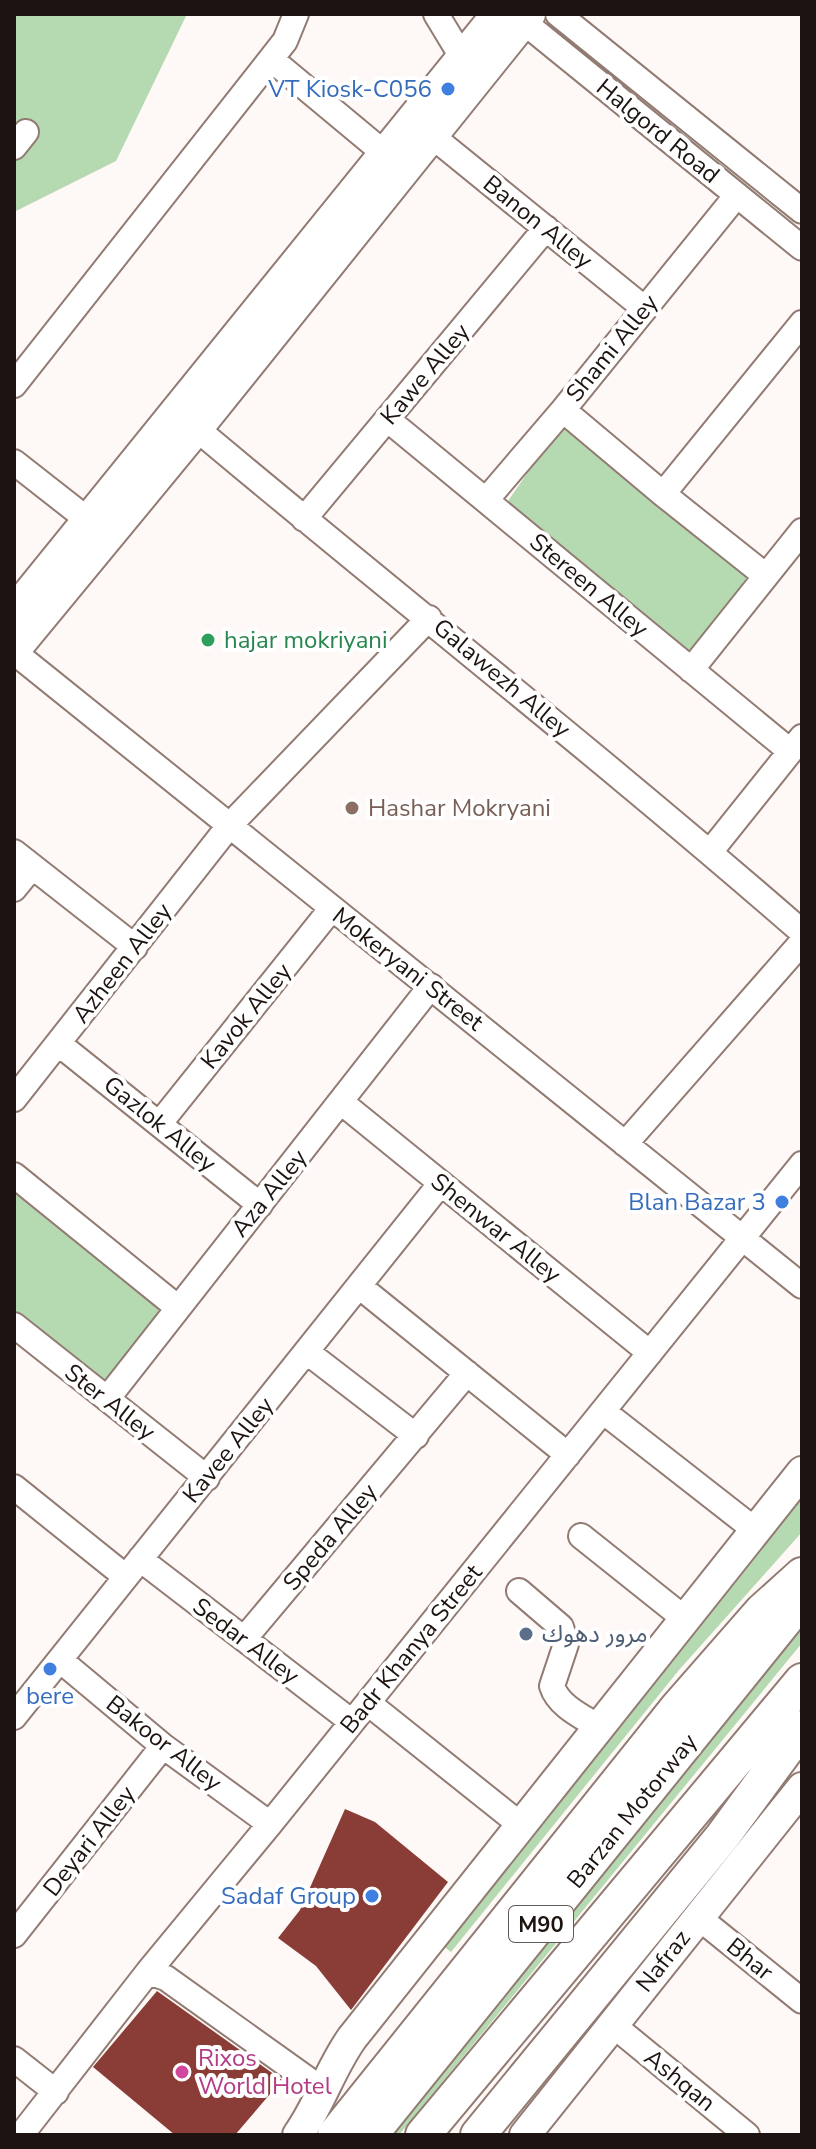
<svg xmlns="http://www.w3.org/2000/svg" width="816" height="2149" viewBox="0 0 816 2149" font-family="'Nunito Sans','Noto Sans Arabic',sans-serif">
<rect width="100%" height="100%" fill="#fef9f7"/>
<path fill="#b5d9b0" d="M14 14H187L116 161 14 212Z
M566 417 760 576 692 660 506 504Z
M14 1193 161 1311 104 1386 14 1315Z
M802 1487V1532L679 1670 451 1952 438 1942Z
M802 1614V1643L399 2135H390C532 1965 665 1788 802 1614Z"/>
<path fill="#8a3c36" d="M345 1809 375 1822 448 1882 351 2010 316 1966 278 1938 300 1910Z
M157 1991 282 2080 235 2135H175L93 2067Z"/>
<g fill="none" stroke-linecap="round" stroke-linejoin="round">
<g stroke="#927b72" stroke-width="28">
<path id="minor" d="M436 14 462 57
M514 14 802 248
M558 14 802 211
M271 59 384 153
M432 136 645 309
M14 147 26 132
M14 385 285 41 296 14
M563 410 663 494 766 576
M387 419 790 751
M197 429C398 598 604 759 802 932
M14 462 88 520
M663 494 802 323
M486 500 563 410 737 195
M304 519 546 228
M14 652 802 1286
M691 670 802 531
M14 852 135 947
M710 852 802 737
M14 889 32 867
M59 1044 260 1205
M14 1099 229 826 429 618
M341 1102 650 1353
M160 1123 332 908
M625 1144 802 942
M14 1175 177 1307
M359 1286 568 1455
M14 1325 207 1478
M307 1352 416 1436
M107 1399 431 986
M604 1412 755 1530
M14 1487 126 1577
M581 1536 685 1619
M140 1559 352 1722
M519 1591 561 1627 566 1644 552 1686C558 1706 583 1717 599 1727
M244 1639 467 1373
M60 1660 163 1746 270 1824
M368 1703 522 1826
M14 1717 441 1183
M698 1917 802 2001
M14 1935 163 1746
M148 1972 166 1978 324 2091
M613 2025 747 2135
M14 2059 56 2092
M21 2135 148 1972 270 1824 802 1164"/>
</g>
<g stroke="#927b72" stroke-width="34">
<path id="major" d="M14 611 497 14
M14 651 197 429 530 14
M298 2135C320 2104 330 2069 352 2038L802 1472
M525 2135 802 1788"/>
</g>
<g stroke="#927b72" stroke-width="38">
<path id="highway" d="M335 2135 678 1707 762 1611 802 1575
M370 2135 802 1599
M423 2135 802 1681
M478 2135 722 1837 802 1728"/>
</g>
<use href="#minor" stroke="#fff" stroke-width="24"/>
<use href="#major" stroke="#fff" stroke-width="30"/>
<use href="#highway" stroke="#fff" stroke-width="34"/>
</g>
<g fill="#3f7fe0" stroke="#fff" stroke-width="3">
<circle cx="448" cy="89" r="8"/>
<circle cx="782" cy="1202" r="8"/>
<circle cx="50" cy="1669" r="8"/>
<circle cx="372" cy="1896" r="8"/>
</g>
<circle fill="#2e9e5b" stroke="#fff" stroke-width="3" cx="208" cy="640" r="8"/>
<circle fill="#8d6e63" stroke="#fff" stroke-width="3" cx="352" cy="808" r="8"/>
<circle fill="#5c6f8a" stroke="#fff" stroke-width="3" cx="526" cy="1634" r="8"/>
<circle fill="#d1479c" stroke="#fff" stroke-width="3" cx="182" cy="2072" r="8"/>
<g text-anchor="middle" stroke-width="8" stroke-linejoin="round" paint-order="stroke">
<rect fill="#fff" stroke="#615a58" stroke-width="2" x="509" y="1906" width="64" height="36" rx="6"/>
<g font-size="22" font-weight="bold" fill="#1d1411">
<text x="541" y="1932">M90</text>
</g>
<g font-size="24" fill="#366cbe" stroke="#fff" text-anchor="end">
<text x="432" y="97">VT Kiosk-C056</text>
<text x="766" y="1210">Blan Bazar 3</text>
<text x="50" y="1704" text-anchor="middle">bere</text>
<text x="356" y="1904">Sadaf Group</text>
</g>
<g font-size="24" fill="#1d1411" stroke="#fff">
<text transform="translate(658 131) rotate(39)" y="8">Halgord Road</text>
<text transform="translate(538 222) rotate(39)" y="8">Banon Alley</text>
<text transform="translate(612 348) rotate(-51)" y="8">Shami Alley</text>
<text transform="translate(425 374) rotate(-50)" y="8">Kawe Alley</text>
<text transform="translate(589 585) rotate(40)" y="8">Stereen Alley</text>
<text transform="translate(502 678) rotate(40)" y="8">Galawezh Alley</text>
<text transform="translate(122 963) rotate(-52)" y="8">Azheen Alley</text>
<text transform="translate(408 969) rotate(38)" y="8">Mokeryani Street</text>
<text transform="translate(246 1016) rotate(-51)" y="8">Kavok Alley</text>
<text transform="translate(160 1124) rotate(39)" y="8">Gazlok Alley</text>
<text transform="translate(269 1193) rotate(-51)" y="8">Aza Alley</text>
<text transform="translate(496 1228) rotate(39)" y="8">Shenwar Alley</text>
<text transform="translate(110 1402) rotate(38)" y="8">Ster Alley</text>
<text transform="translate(228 1450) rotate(-51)" y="8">Kavee Alley</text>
<text transform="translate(330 1537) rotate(-50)" y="8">Speda Alley</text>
<text transform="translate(246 1641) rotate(37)" y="8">Sedar Alley</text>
<text transform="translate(411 1649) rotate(-51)" y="8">Badr Khanya Street</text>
<text transform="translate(164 1743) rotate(38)" y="8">Bakoor Alley</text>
<text transform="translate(632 1811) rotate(-51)" y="8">Barzan Motorway</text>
<text transform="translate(89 1841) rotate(-52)" y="8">Deyari Alley</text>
<text transform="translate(750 1959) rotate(39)" y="8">Bhar</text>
<text transform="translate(663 1961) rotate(-52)" y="8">Nafraz</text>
<text transform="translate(680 2080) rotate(39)" y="8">Ashqan</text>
</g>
<g font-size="24" fill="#27864d" stroke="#fff" text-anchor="start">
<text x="224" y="648">hajar mokriyani</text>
</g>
<g font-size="24" fill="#785e54" stroke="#fff" text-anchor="start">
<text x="368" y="816">Hashar Mokryani</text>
</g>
<g font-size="24" fill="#4e5e75" stroke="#fff" text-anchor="start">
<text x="542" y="1642">مرور دهوك</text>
</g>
<g font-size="24" fill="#b23c85" stroke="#fff" text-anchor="start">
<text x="198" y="2066">Rixos<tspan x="198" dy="28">World Hotel</tspan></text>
</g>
</g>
<rect width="816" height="2149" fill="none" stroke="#1d1411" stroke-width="32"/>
</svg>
